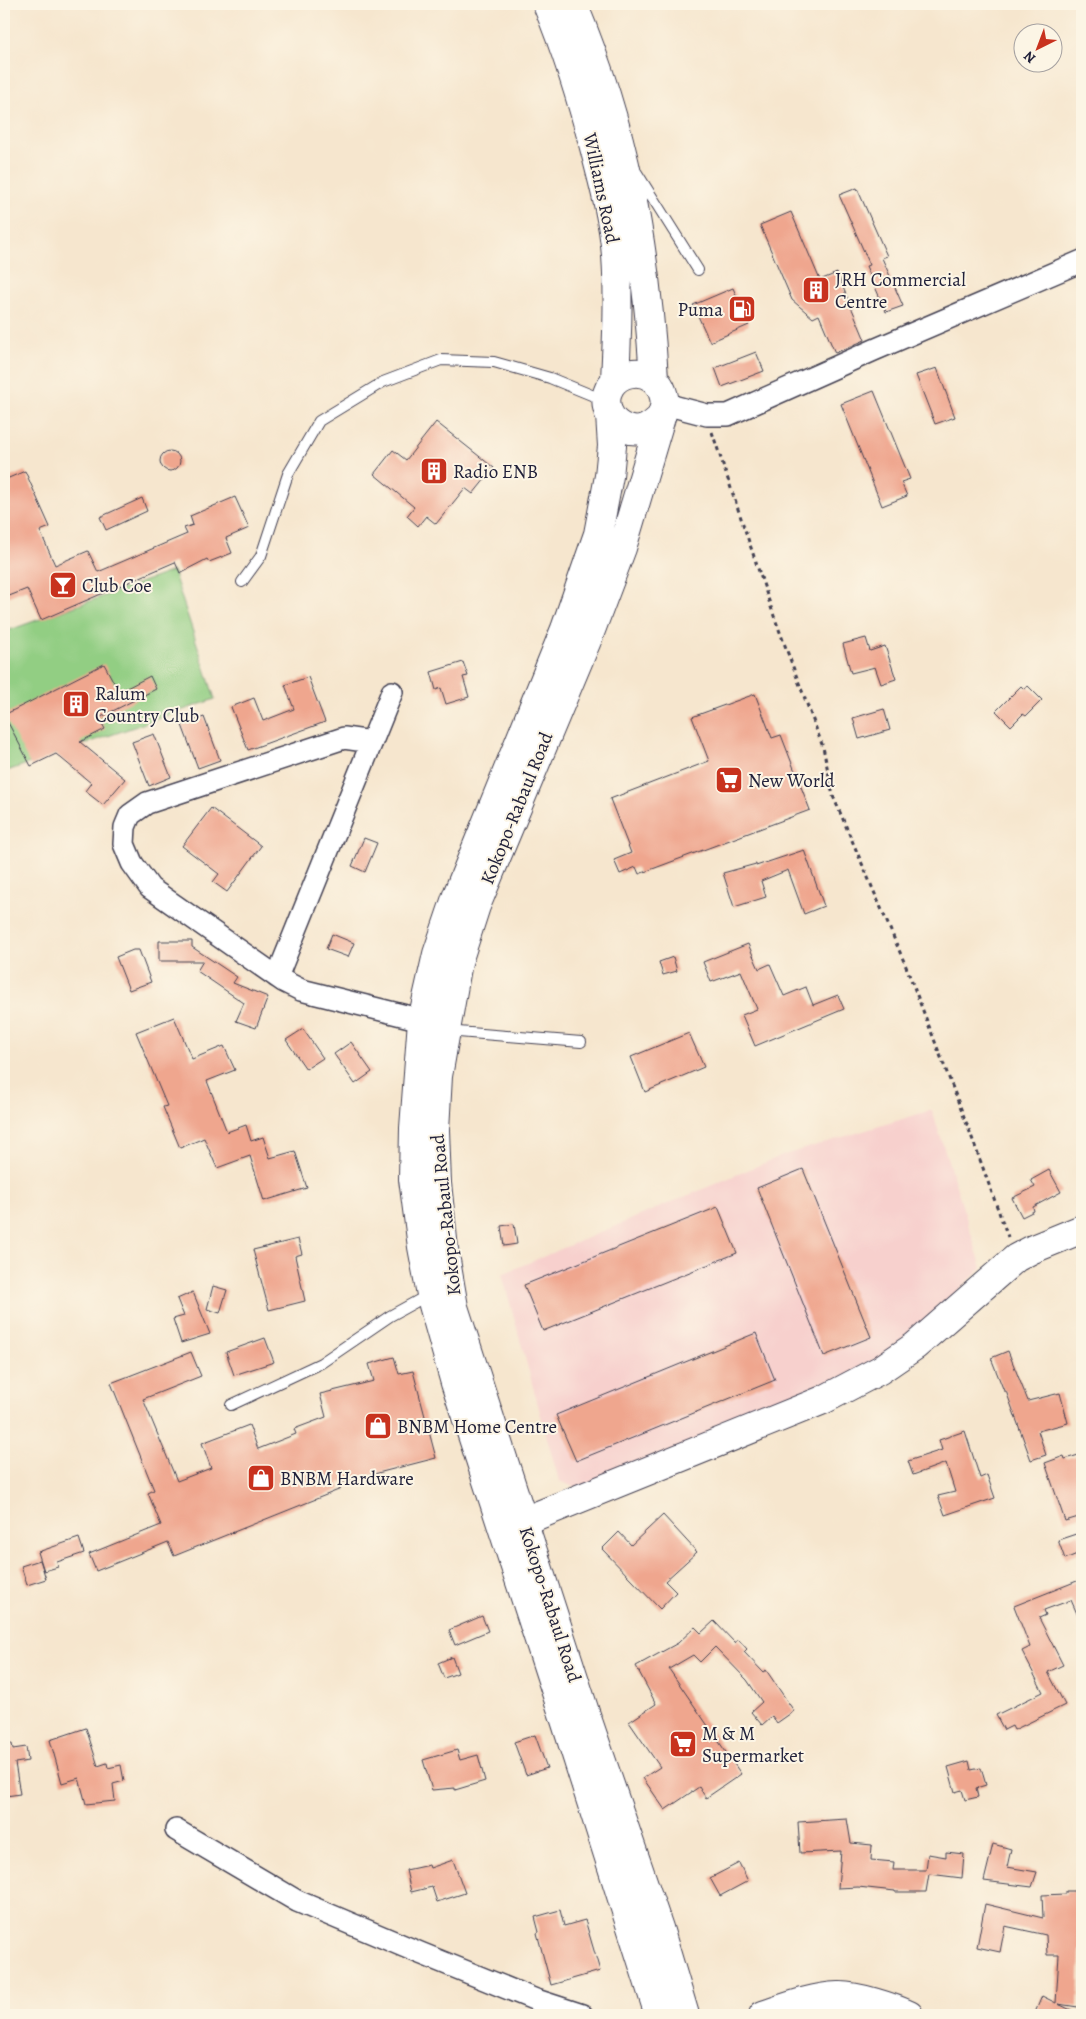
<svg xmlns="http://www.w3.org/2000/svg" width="1086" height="2019" viewBox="0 0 1086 2019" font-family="Alegreya,serif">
<rect width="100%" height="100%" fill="#fcf5e5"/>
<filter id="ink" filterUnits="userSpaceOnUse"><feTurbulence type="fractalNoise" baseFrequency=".02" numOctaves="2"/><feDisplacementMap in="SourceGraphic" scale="10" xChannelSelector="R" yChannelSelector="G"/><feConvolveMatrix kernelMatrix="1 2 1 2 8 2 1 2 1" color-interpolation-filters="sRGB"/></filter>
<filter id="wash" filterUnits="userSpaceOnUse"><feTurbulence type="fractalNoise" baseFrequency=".0096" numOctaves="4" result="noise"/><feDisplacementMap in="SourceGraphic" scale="20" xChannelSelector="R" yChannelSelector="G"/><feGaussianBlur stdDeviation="1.12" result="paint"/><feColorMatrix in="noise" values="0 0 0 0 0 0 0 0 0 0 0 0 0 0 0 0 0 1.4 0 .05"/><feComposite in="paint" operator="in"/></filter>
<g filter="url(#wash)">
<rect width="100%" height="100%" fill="#f6e6ce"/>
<path fill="#f7d0cd" d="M932 1110 982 1268 907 1339 844 1389 579 1489 559 1481 502 1274 781 1156Z"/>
<path fill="#92ce83" stroke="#5a785f" d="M173 571 215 699 4 772V632Z"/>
<g id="blocks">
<path fill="#efa68e" d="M857 188 887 256 882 258 903 306 886 312 866 266 870 265 839 195Z
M791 212 820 280 837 273 865 340 835 353 819 315 813 318 792 300 760 225Z
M733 288 749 325 710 342 693 305Z
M756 352 764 371 722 387 715 368Z
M937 368 955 417 935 424 916 375Z
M874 391 910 479 901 482 907 496 882 506 841 404Z
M436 422 494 468 473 494 465 488 436 524 426 516 418 526 407 516 414 507 374 474 393 450 406 460Z
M160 461a10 10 0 1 1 20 0a10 10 0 1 1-20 0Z
M25 471 50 527 40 531 55 565 88 551 98 572 187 534 184 528 193 525 190 516 235 497 249 528 226 538 232 553 209 562 207 559 180 573 175 562 41 620 27 589 4 598V480Z
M142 498 147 511 106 530 100 517Z
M866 638 870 651 885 646 896 679 881 684 875 667 851 673 843 644Z
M463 662 468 676 463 677 469 697 446 704 441 688 436 690 431 672Z
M104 664 119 692 150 676 156 689 99 718 105 729 80 742 125 779 103 805 85 791 91 783 56 754 31 766 4 715Z
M308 677 325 722 248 750 231 707 254 698 263 721 294 709 285 685Z
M1021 686 1024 689 1028 686 1042 700 1026 716 1023 714 1011 726 996 711Z
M755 694 772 738 781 735 810 810 639 874 636 867 620 874 614 860 631 853 610 799 709 761 692 717Z
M884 709 890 730 859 739 853 718Z
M204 717 220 760 198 768 182 725Z
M154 734 171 777 149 786 132 742Z
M211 808 261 846 227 892 213 882 219 874 182 846Z
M364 838 377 843 365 872 352 866Z
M804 850 824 906 804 914 788 870 761 881 766 897 734 907 723 873 756 864V866Z
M332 934 354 943 348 957 326 949Z
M159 941H192V947L237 977 233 983 268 997 256 1028 236 1021 244 1003 197 971 203 961H159Z
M748 944 759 969 770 964 784 996 806 987 813 1005 838 995 844 1009 755 1046 742 1015 757 1009 741 971 711 982 703 962Z
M133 950H139L151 982 129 990 116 957Z
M673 957 677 971 663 975 659 962Z
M174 1017 192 1059 224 1046 235 1070 207 1081 227 1132 246 1125 251 1141 263 1137 270 1158 295 1151 307 1188 264 1201 250 1156 217 1168 204 1138 180 1148 163 1107 167 1106 136 1032Z
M303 1029 323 1058 306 1069 286 1040Z
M689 1033 704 1067 645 1092 631 1057Z
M351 1042 372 1072 355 1084 334 1054Z
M803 1169 871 1337 824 1356 757 1188Z
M1049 1170 1061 1192 1033 1207 1034 1211 1022 1217 1012 1198 1035 1187 1031 1180Z
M718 1207 737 1253 543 1331 524 1285Z
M514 1224 517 1244 504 1246 501 1226Z
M298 1239 302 1254 295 1256 305 1301 269 1310 253 1250Z
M213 1286 227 1290 220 1313 207 1309Z
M193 1292 210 1334 181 1343 173 1319 184 1316 177 1299Z
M756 1333 775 1380 576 1461 556 1415Z
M265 1338 274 1362 234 1375 226 1352Z
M1008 1351 1028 1401 1060 1393 1068 1423 1038 1431 1046 1455 1031 1460 1006 1391H1004L991 1358Z
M191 1352 201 1376 143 1399 177 1481 211 1468 202 1443 249 1425 258 1449 296 1434 294 1429 326 1417 320 1394 374 1381 369 1364 394 1357 399 1374 413 1371 436 1458 339 1483 341 1489 174 1556 168 1542 96 1571 89 1554 161 1525 148 1493 154 1490 111 1383Z
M965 1431 980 1478 987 1475 995 1498 945 1515 938 1496 955 1492 946 1463 913 1475 908 1461 942 1450 939 1440Z
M1082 1454V1516L1065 1521 1045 1463 1064 1456 1065 1459Z
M663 1515 697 1552 665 1581 676 1592 660 1609 602 1549 619 1532 631 1545Z
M1079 1533 1082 1542V1552L1065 1559 1058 1540Z
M79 1538 84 1553 57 1562 58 1567 44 1571 38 1552Z
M40 1560 46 1579 27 1585 21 1566Z
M1082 1579V1625L1071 1600 1044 1610 1046 1615 1039 1618 1063 1665 1048 1672 1065 1705 1014 1730 1012 1726 1004 1730 996 1715 1043 1692 1022 1651 1030 1647 1014 1606Z
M482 1616 488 1631 455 1645 449 1630Z
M714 1621 735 1643 738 1639 747 1649 744 1652 763 1672 766 1670 794 1711 777 1723 772 1716 762 1725 751 1712 762 1702 747 1680 715 1647 700 1662 693 1655 669 1669 741 1774 706 1798 699 1787 665 1810 643 1778 660 1767 629 1722 656 1704 636 1666 678 1643 695 1627 701 1633Z
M452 1657 458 1673 444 1678 438 1663Z
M86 1728 98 1766 107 1763 108 1768 121 1765 124 1781 113 1784 115 1801 86 1804 79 1778 62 1783 50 1740Z
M535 1735 547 1768 526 1775 514 1742Z
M4 1744H12L13 1749 26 1747 28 1761 15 1763 20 1794 6 1796Z
M457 1750 460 1760 478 1755 485 1781 455 1790V1788L432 1790 423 1760Z
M969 1761 971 1770 981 1768 986 1785 976 1788 978 1797 965 1800 962 1790 955 1792 948 1767Z
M847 1819 851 1843 872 1845 871 1860 894 1862 893 1870H926L928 1854 946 1857V1852L964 1854 962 1878 929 1874 926 1892H895V1891L858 1887 838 1888 841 1851 800 1853 798 1822Z
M993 1844 1011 1849 1007 1867 1037 1872 1032 1887 984 1881Z
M453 1860 465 1893 437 1902 432 1887 411 1892 406 1870 429 1865 430 1868Z
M739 1863 748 1881 720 1896 710 1878Z
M1066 1891H1081L1080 1934H1082V1950H1080L1078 2007 1058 2004 1082 2015H1034L1042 1996 1056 2003 1059 1955H1047L1046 1935 1005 1926 1000 1952 977 1947 985 1904 1043 1918 1042 1895 1066 1894Z
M560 1910 564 1926 585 1920 600 1971 551 1985 537 1933 539 1932 535 1917Z"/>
</g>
</g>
<g filter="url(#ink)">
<use href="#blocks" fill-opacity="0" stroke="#423f51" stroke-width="1"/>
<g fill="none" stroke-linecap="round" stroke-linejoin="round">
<g stroke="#423f51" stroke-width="12">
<path id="lane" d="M637 173 698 270
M242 582 261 556 288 474 319 421 383 382 441 360 494 362 550 378 606 401
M446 1031 581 1042
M231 1405 321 1363 390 1316 430 1294"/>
</g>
<g stroke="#423f51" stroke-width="24">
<path id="street" d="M665 404 707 415H728L874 350 1082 261
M372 742 344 738 147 803 130 815 125 827 124 844 132 863 150 888 283 981 301 990 422 1020
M277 977 392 692
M176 1830 297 1901 420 1953 536 2000 582 2015"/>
</g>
<g stroke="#423f51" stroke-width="30">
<path id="secondary" d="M524 1521 823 1400 880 1370 915 1346 1016 1258 1033 1249 1082 1229
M763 2015C787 2007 812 1997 838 1996 855 1995 893 2007 909 2015"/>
</g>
<g stroke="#423f51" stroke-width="30">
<path id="primary" d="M547 4C567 52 582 101 595 151 604 186 613 219 616 255 619 297 617 338 615 380
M573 4C625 129 646 243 654 378
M610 415 612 446 609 476 598 534 565 629 457 895 437 954 422 1020 414 1128 413 1179 422 1247 433 1305 455 1383 565 1720 659 2015
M661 417C652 426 641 434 627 429 619 426 611 420 608 411 595 370 661 354 665 404L622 548 588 638 476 906 458 962 438 1076 435 1130 437 1183 444 1249 454 1307 585 1712 659 1928 685 2015"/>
</g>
<path stroke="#423f51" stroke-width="3" stroke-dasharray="4 4" stroke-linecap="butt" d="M712 432 774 616 823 747 833 796 905 964 971 1135 1008 1237"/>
<use href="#lane" stroke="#fff" stroke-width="10"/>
<use href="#street" stroke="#fff" stroke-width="21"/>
<use href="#secondary" stroke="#fff" stroke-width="28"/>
<use href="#primary" stroke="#fff" stroke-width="28"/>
</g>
</g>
<defs>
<g id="building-square" transform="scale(1.4375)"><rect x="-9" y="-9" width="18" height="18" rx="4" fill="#c8321e" stroke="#fcf5e5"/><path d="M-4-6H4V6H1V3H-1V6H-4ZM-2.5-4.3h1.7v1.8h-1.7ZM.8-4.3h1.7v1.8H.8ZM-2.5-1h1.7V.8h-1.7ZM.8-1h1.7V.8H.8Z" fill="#fff"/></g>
<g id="fuel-square" transform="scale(1.4375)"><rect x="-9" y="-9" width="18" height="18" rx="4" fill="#c8321e" stroke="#fcf5e5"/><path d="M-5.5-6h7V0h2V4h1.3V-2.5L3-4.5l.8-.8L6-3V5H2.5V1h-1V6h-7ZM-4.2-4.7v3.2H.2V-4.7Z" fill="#fff"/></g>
<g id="bar-square" transform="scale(1.4375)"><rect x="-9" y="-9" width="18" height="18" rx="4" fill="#c8321e" stroke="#fcf5e5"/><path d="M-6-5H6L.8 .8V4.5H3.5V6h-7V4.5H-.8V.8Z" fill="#fff"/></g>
<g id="supermarket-square" transform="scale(1.4375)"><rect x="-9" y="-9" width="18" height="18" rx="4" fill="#c8321e" stroke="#fcf5e5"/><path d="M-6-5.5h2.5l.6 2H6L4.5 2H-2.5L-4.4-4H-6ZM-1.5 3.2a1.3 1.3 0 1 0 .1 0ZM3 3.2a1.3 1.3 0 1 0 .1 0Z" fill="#fff"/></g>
<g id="shop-square" transform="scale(1.4375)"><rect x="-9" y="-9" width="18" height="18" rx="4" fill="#c8321e" stroke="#fcf5e5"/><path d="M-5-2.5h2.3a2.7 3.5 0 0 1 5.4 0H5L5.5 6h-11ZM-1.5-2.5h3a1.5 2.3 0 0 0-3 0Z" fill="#fff"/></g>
</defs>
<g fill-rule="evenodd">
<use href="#building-square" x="816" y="290"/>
<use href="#fuel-square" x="742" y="309"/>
<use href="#building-square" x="434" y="471"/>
<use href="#bar-square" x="63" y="585"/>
<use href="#building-square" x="76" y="704"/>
<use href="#supermarket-square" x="729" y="780"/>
<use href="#shop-square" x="378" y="1426"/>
<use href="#shop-square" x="261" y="1478"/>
<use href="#supermarket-square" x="683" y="1744"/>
</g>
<g text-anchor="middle" stroke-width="4" stroke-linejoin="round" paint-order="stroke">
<g font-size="19" fill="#22223b" stroke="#fcf5e5">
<text transform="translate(602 188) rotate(78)" y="7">Williams Road</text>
<text transform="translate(516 808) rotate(-68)" y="7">Kokopo-Rabaul Road</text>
<text transform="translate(445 1215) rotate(-96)" y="7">Kokopo-Rabaul Road</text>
<text transform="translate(551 1604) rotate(72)" y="7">Kokopo-Rabaul Road</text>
</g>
<g font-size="19" fill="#22223b" stroke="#fcf5e5" text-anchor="start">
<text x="835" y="286">JRH Commercial<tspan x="835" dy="22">Centre</tspan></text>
<text x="723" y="316" text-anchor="end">Puma</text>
<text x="453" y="478">Radio ENB</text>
<text x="82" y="592">Club Coe</text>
<text x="95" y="700">Ralum<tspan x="95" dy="22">Country Club</tspan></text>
<text x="748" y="787">New World</text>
<text x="397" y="1433">BNBM Home Centre</text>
<text x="280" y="1485">BNBM Hardware</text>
<text x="702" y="1740">M &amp; M<tspan x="702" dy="22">Supermarket</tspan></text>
</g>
</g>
<rect width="1086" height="2019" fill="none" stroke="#fcf5e5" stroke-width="20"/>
<g transform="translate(1038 48) rotate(222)"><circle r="24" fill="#fcf5e5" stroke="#a5a1a1"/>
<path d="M0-4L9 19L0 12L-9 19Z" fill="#c8321e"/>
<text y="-8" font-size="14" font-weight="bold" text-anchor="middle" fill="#22223b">N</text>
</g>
</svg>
